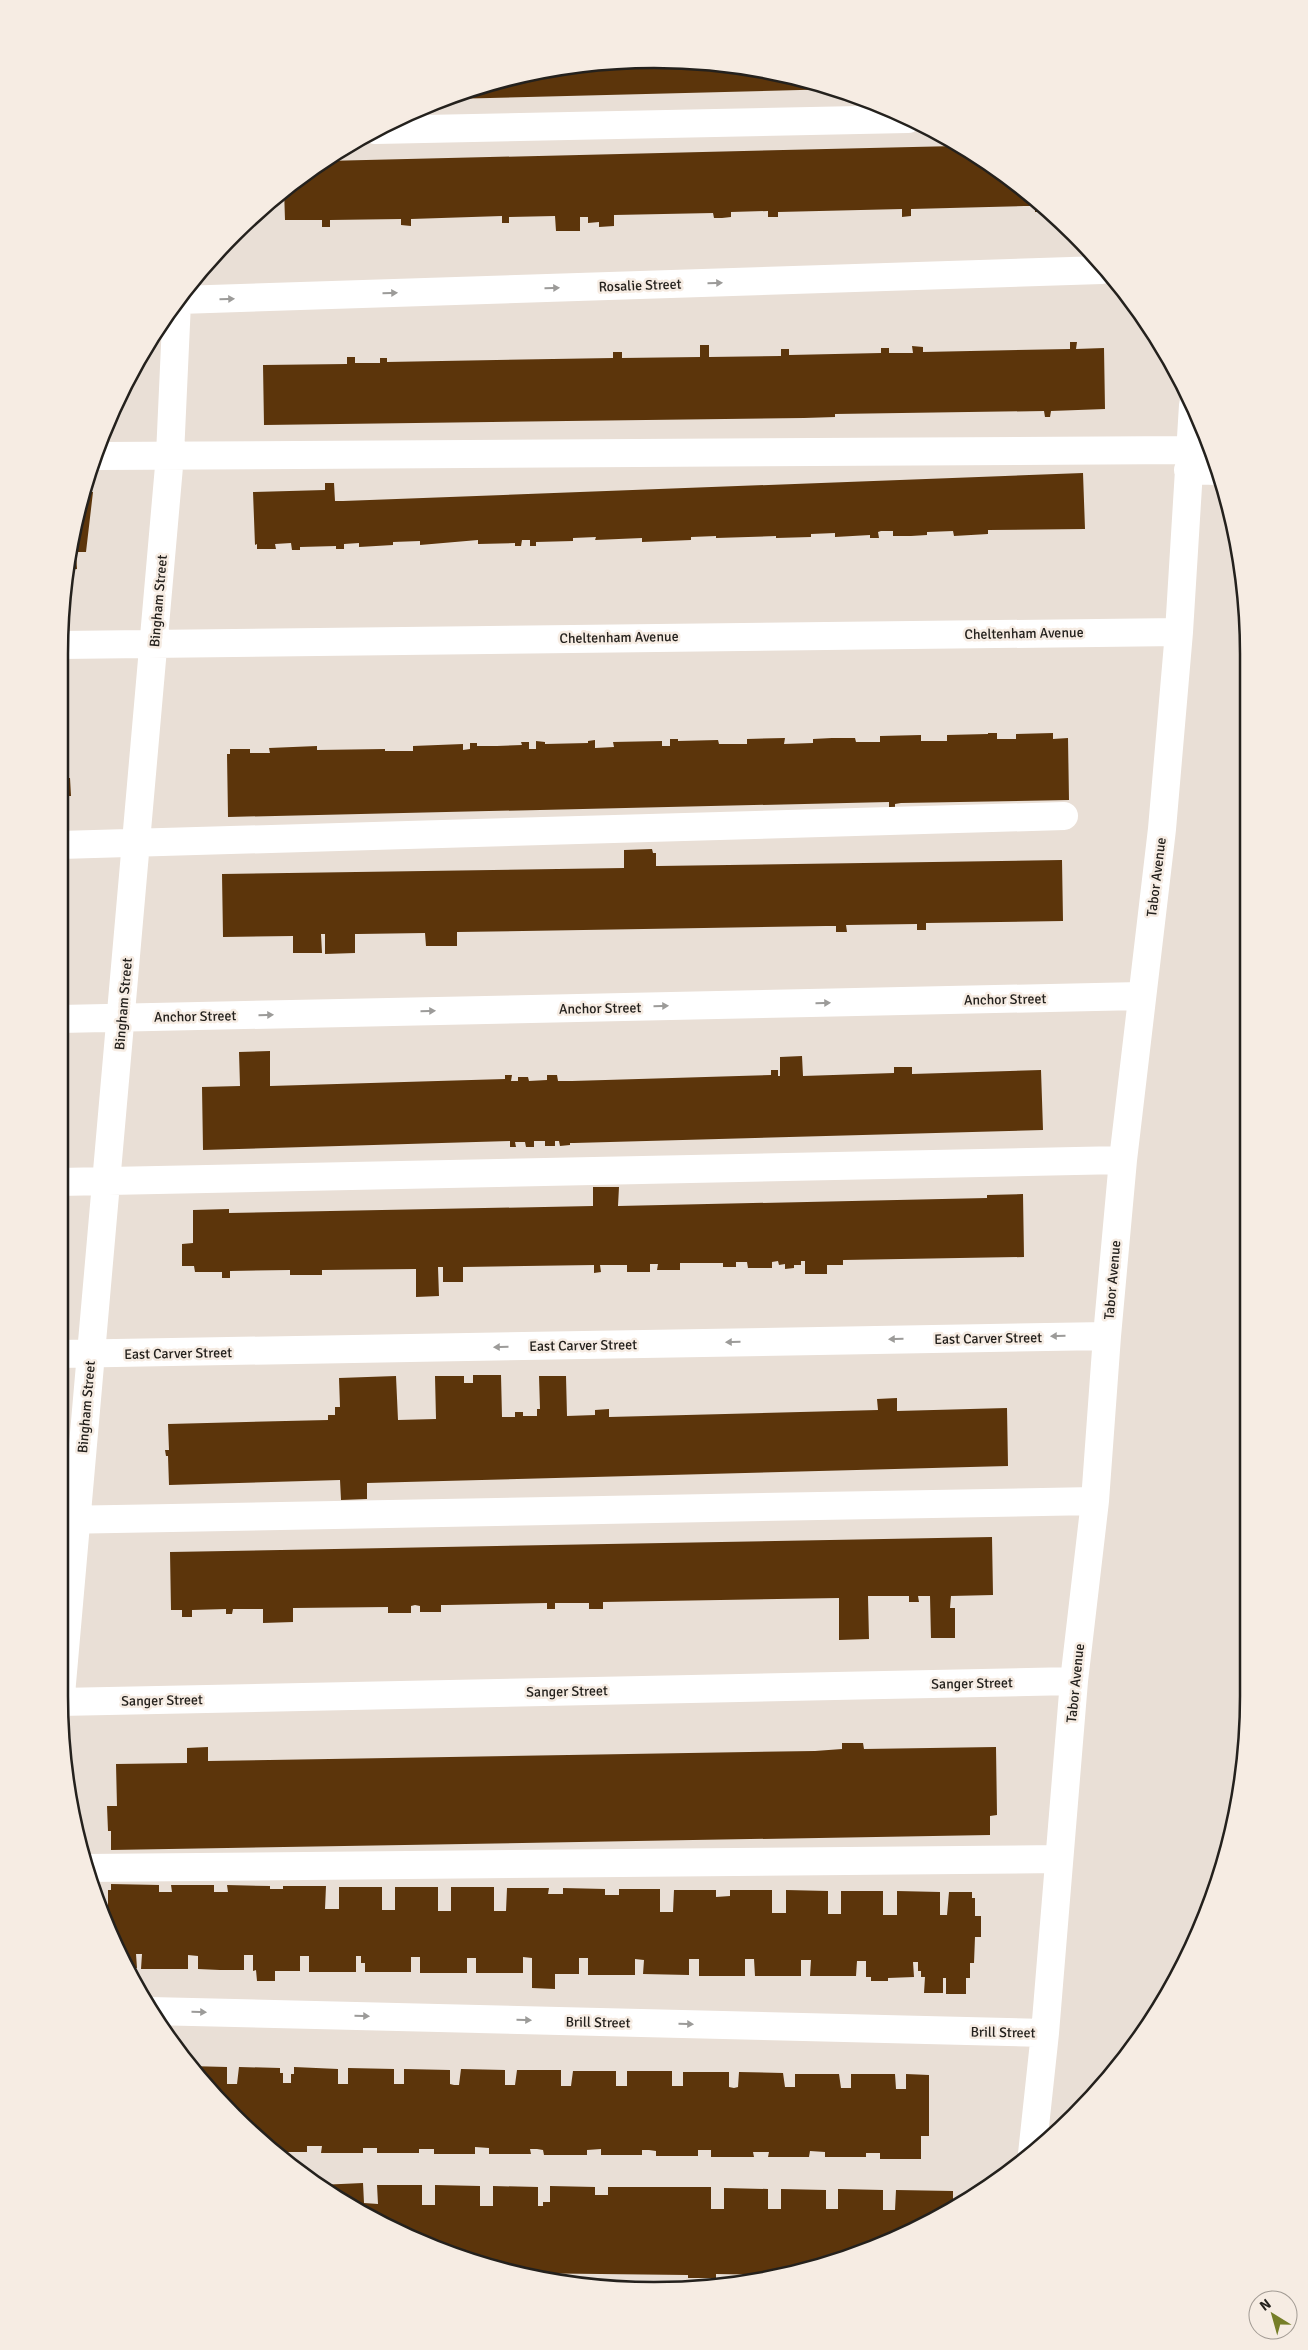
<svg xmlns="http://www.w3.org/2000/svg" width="1308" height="2350" viewBox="0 0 1308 2350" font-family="Signika,sans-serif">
<rect width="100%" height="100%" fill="#e9dfd6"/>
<path fill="#5c350b" d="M615 60 731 64 838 89 449 99 500 79Z
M956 146H962L1045 206V212H1035V206H1024L911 209V216L902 217V209L778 212V217H768V211L731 212V217L722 218H714L713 213 614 215V226L599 227V222L588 223V217H580V231H556L555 216 509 217V223H502V216L411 219V226L401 225V219L330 220V227H322V220H285L284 189 325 161Z
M1070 342H1077L1076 349 1104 348 1105 409 1051 411 1050 417H1045L1044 411 835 414V417L804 418 264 425 263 365 347 364V357H355V363H380V358H387V362L613 358V352H622V358L700 357V345H709V357L781 356V349H789V355L881 353V348H889V353H913L912 346 923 347V352L1070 349Z
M1083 473 1085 529 988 530V534L954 536 953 531 927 532V535L911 536H893V531H881L878 532 879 538H870V535L835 537V533L811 534V537L776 538V536L716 538V536L691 537V540L642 542V538L595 540 596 537 573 538V541L536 542V546H530V540H522L521 546H515V543L478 544V540L420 545V541L393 542V545L359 547V543L344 544V549H336V546L300 547V550H292L291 543 275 544 276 549H257V544L255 545 253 492 325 490V483H334L335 501H343Z
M82 492H93L86 552H76L77 569 68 570Z
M60 732H65L66 778H70L71 796H67V808L65 809 64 816H60Z
M988 733H997V739H1016V734L1053 733V739L1068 738 1069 800 901 803 895 804V808H889V802L228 817 227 754H230V749H250V753H270L269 748 317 746V750L385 749V751H413V746L463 744V750L470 749V743H477V746H497L522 745 521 742H529V749H536V741L545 742V744L588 743V741L595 740V748L614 747 613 742 662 741V746H670V739H678V741L718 740 719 744H747V739L785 738 784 744 813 743V739L832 738H855L856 742H880V736L921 735V741H947V735L988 734Z
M652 849 653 853H656V866H658L1062 860 1063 921 926 923V930H917V924L846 925 847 932H836V926H826L457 932V946H426L425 933 358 934H355V953L325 954V934H321L322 953H293V936L223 937 222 874 624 868V850Z
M270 1051V1086L505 1079V1075H512L511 1081H518V1077H528L529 1081 547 1080V1075H557L558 1081H572L771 1075V1070H778V1076H780V1057L802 1056 803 1076 894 1073V1067H912V1074L1041 1070 1043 1130 574 1143H570V1145L560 1146 559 1141H555V1146H545V1141H534V1147H526L525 1142H515L516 1147H510V1141L203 1150 202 1087 240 1086 239 1052Z
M593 1187H619L618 1206 987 1198V1195L1023 1194 1024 1257 843 1260V1265H827V1274H805V1261H801V1265H794V1268L785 1269V1264L779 1265 778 1261 772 1262V1268H748L747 1262H736V1267H723V1263H680V1270H657L658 1264H650V1272H627V1265H600L601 1272 594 1273V1265L463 1267V1282H443V1267H438L439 1296 416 1297V1269L322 1270V1275H290V1270L230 1271V1278H222V1272H195L194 1266H182V1244L193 1243V1210L229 1209V1213L593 1206Z
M473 1375H501L502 1417H515V1412H523V1416H537V1409H540L539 1376H566L567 1416 595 1415V1410L609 1409V1417L878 1410 877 1399 897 1398V1411L1007 1408 1008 1466 367 1483V1499L341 1500 340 1480 169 1485 168 1456H166L165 1450H169L168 1424 328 1420V1415H335V1407H340L339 1378 396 1376 398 1420 436 1419 435 1376H464V1383H473Z
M992 1537 993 1595 951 1596 950 1608H955V1638H931L930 1596H918L919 1602H909V1596H868L869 1639 839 1640V1598L603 1602V1609H589V1603H555V1609H547V1603L446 1605H441V1612H420V1606L415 1605 411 1606V1613H388V1607L293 1608V1622L263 1623V1609H233L232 1614H226V1609L192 1610V1617H182V1610H171L170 1552Z
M842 1743H863L864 1749 996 1747 997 1815 990 1816V1835L111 1850V1831H108L107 1806H117L116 1764 187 1763V1748L208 1747V1761L815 1751 842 1749Z
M111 1884 159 1885V1892H172L171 1885H214V1892H228L227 1885 270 1886V1889H283V1886H326L325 1909H339V1887H382V1910H395V1887H438V1911H451V1887H494V1911H506L507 1888H549L548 1894H563V1888L605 1889V1895H619V1889H660V1912H673L674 1890H716V1897L730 1896V1890H772V1913H786V1890L828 1891V1914H841V1891H883V1915H897V1891L940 1892V1915H947L949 1892H972V1898H975V1916H981V1937H975L974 1963H970V1978H966V1994H946V1978H943V1993H924L925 1977H921V1971H918V1962H913L914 1977 888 1978V1981H871V1977H866V1961H857L856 1976H810L811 1960H801V1976H755L754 1959H745V1976H699V1959H689V1975L643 1974 644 1960 635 1959V1975H588V1958H579V1974H555V1989L532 1988V1958L523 1957V1973H476V1958H467V1973H420V1957H411V1972H365V1963H361V1956H356V1972H309V1956H300V1971H275V1981H257L256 1970 253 1971V1955H244V1970H220L198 1969V1956L188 1955V1969H141L142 1954H136L137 1968H134V1972H129L103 1916H108V1890H111Z
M189 2066 227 2067V2084H237L239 2067 280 2068V2073H283V2083H291V2074H294V2067L338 2069V2084H348V2068L394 2069V2084H404V2069L450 2070V2084L454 2085H459L461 2069 505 2070V2085H515L517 2070H561V2086H571L573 2071H616V2086H627V2071H672V2086H683V2072H729V2087L734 2088 738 2087 739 2072 783 2073 785 2087H795V2074H839L841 2088H851V2074H895L896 2089H906V2074L929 2075V2136H921V2159H880V2153H866V2157H825V2152L810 2151 809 2157H768L769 2152H753L754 2157H711V2150H698V2156H656V2151L649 2150H642V2155H601V2149L587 2150V2155H544L543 2150 537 2149H530L531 2154H489V2148L475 2147V2154H434V2149H419V2153H377V2148H363V2153H321L322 2146H307V2152H273L261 2143Z
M363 2183 364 2203 378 2204 377 2185H422V2205H435V2185L480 2186V2206H493V2186L538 2187V2206H543V2202H550V2186L595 2187V2195H608V2187H711V2209H724V2188L768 2189V2209H781V2189L826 2190V2209H838V2189L883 2190V2210H895L896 2190 953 2191V2208L882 2246 808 2271 783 2275 716 2274V2278H688V2275L513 2273 500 2271 426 2246 319 2188V2185Z"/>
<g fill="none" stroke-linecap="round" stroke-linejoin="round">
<path stroke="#fff" stroke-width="28" d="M375 130 908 119
M179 300 1102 270
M97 456 1189 450
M1188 470 1216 471
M60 645 1179 632
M60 845 1064 816
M60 1019 1141 996
M59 1182 1123 1160
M59 1354 1107 1336
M59 1520 1095 1501
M59 1702 1074 1681
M60 1706 170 455 177 302
M85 1868 1059 1859
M150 2011 1045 2033
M1032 2154 1045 2033 1074 1681 1095 1501 1107 1336 1123 1160 1162 829 1179 632 1193 405"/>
</g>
<defs><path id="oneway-solid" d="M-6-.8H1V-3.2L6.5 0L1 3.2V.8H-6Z" transform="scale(1.25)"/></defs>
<g fill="#9c9b99">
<use href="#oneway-solid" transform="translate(715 283) rotate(-2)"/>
<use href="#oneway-solid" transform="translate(552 288) rotate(-2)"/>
<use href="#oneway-solid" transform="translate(390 293) rotate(-2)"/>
<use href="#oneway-solid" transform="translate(227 299) rotate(-2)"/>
<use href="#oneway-solid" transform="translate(823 1003) rotate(-1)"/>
<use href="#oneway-solid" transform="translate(661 1006) rotate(-1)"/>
<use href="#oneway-solid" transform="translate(428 1011) rotate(-1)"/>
<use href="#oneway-solid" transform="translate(266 1015) rotate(-1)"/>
<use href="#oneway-solid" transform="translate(1058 1336) rotate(179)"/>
<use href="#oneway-solid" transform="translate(896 1339) rotate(179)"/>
<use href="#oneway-solid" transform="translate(733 1342) rotate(179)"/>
<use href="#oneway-solid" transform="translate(501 1347) rotate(179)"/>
<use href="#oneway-solid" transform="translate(199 2012) rotate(1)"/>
<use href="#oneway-solid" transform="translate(362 2016) rotate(1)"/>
<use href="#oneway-solid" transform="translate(524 2020) rotate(1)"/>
<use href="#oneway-solid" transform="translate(686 2024) rotate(1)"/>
</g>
<g text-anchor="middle" stroke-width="5" stroke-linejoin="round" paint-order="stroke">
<g font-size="14" fill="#24211d" stroke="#f6ece3">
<text transform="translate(640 285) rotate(-2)" y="5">Rosalie Street</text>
<text transform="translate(158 601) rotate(-85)" y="5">Bingham Street</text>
<text transform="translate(1024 633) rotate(-1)" y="5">Cheltenham Avenue</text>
<text transform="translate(619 637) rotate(-1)" y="5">Cheltenham Avenue</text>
<text transform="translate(1156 877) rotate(-83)" y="5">Tabor Avenue</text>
<text transform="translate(1005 999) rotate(-1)" y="5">Anchor Street</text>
<text transform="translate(123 1004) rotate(-85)" y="5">Bingham Street</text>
<text transform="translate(600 1008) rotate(-1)" y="5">Anchor Street</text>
<text transform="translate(195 1016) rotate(-1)" y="5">Anchor Street</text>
<text transform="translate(1112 1280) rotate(-85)" y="5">Tabor Avenue</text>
<text transform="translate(988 1338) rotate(-1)" y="5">East Carver Street</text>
<text transform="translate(583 1345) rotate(-1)" y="5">East Carver Street</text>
<text transform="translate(178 1353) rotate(-1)" y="5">East Carver Street</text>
<text transform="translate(86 1407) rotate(-85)" y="5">Bingham Street</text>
<text transform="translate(972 1683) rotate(-1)" y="5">Sanger Street</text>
<text transform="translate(1075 1683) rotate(-84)" y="5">Tabor Avenue</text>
<text transform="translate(567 1691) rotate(-1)" y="5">Sanger Street</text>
<text transform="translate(162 1700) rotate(-1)" y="5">Sanger Street</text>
<text transform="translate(598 2022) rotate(1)" y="5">Brill Street</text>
<text transform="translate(1003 2032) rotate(1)" y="5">Brill Street</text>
</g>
</g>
<path d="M0 0H1308V2350H0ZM654 68H654A586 586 0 0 1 1240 654V1696A586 586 0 0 1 654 2282H654A586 586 0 0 1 68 1696V654A586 586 0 0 1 654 68Z" fill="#f6ece3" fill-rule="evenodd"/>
<path fill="none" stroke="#24211d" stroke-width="2.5" d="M654 68H654A586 586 0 0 1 1240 654V1696A586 586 0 0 1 654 2282H654A586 586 0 0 1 68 1696V654A586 586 0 0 1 654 68Z"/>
<g transform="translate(1273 2315) rotate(323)"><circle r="24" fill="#f6ece3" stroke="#a29b94"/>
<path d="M0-4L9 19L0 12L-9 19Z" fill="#767e28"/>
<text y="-8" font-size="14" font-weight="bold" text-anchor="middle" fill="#24211d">N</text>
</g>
</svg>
